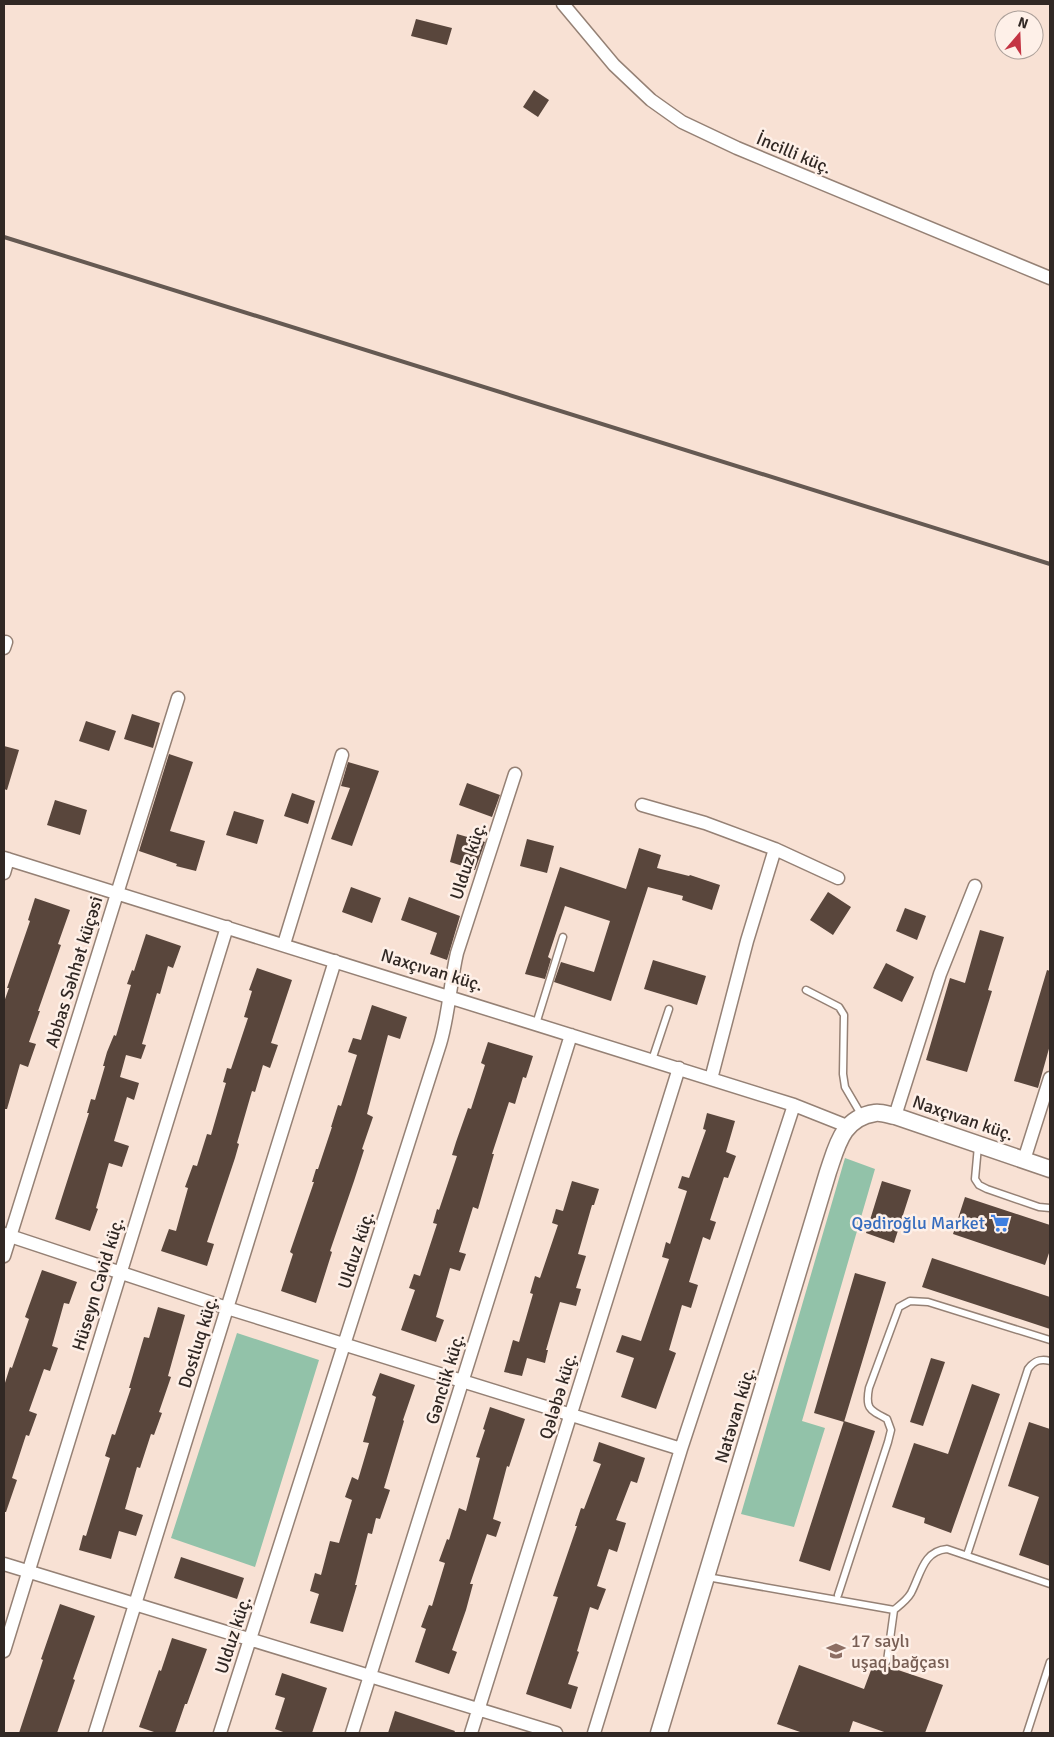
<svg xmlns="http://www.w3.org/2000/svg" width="1054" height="1737" viewBox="0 0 1054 1737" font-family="Signika,sans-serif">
<rect width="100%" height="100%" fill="#f8e1d4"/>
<path fill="#92c2a9" d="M845 1158 875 1169 802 1421 825 1428 794 1527 741 1514Z
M237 1333 319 1360 255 1567 171 1538Z"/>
<path fill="#59463c" d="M416 19 452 28 447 45 411 36Z
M534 90 549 100 538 117 523 107Z
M132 714 160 723 153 748 124 739Z
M86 721 116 731 109 751 79 741Z
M4 746 19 750 7 790 4 789Z
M169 754 193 762 170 831 205 841 196 871 176 866 177 864 139 851Z
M348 762 379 771 352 846 331 839 350 788 341 786Z
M467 783 500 795 492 817 459 805Z
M292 793 315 801 308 824 284 816Z
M55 800 87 810 80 835 47 825Z
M234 811 264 820 257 844 226 835Z
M457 834 485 842 475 870 450 862Z
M527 839 554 846 547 873 520 866Z
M639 848 661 855 657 868 689 876 690 875 720 885 712 910 682 900 683 896 648 887 611 1001 554 982 561 962 594 972 610 921 565 906 548 957 551 959 545 979 525 974 560 867 626 889Z
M351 887 381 898 372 923 342 912Z
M828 892 851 907 833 935 810 920Z
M409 897 460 916 447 960 430 954 437 933 401 920Z
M35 898 70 910 58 944 61 945 38 1011H40L29 1042 36 1044 28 1067 20 1064 7 1109H4V1002L9 988H7L30 921 28 920Z
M905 908 926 916 917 940 896 931Z
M980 930 1004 937 988 990 992 991 967 1072 926 1060 950 978 965 983Z
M146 934 181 946 173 968 168 966 160 994 157 993 142 1044 146 1045 141 1059 126 1055 120 1077 139 1083 134 1100 127 1097 114 1141 129 1146 122 1167 109 1163 96 1208 98 1209 90 1231 55 1219 89 1113H87L91 1099 95 1100 105 1066H103L107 1052 114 1035 116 1036 131 985 127 984 132 970 134 971Z
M653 960 706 976 697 1005 644 989Z
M886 963 914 977 902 1002 873 988Z
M257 968 292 980 271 1043 278 1045 270 1068 263 1065 255 1092 252 1091 237 1143 239 1144 235 1158 207 1242 214 1244 207 1266 161 1251 169 1229 176 1231 188 1188 185 1187 193 1165 197 1166 207 1134 211 1135 226 1083 223 1082 227 1068 231 1069 248 1018 244 1017 252 991 249 990Z
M1047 970 1050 971V1045L1038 1088 1014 1081Z
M372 1005 407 1017 400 1039 388 1035 367 1114 373 1117 362 1149 364 1150 354 1181 330 1251 332 1252 316 1303 281 1291 293 1254 290 1252 314 1182H312L316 1169H318L332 1127H331L338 1105 341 1106 357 1055 348 1052 353 1038 361 1040Z
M488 1042 533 1056 526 1078 523 1077 515 1104 509 1102 492 1154H494L478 1209 473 1207 459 1252 466 1254 460 1271 450 1268 436 1317 444 1320 436 1342 401 1330 415 1290 409 1288 414 1274 420 1276 437 1224 433 1223 437 1209 439 1210 457 1156 452 1155 456 1142 468 1108 471 1109 485 1065 481 1063Z
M707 1113 735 1121 726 1152 736 1156 728 1178 724 1177 710 1220 716 1222 710 1240 703 1237 689 1282 698 1285 691 1308 682 1305 669 1350 676 1353 656 1409 621 1397 634 1358 616 1352 622 1335 641 1341 669 1259 662 1257 666 1242 670 1244 687 1191 678 1188 682 1176 689 1178 706 1130 703 1129Z
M572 1181 599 1189 594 1205H592L578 1254 586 1256 576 1288 581 1289 576 1306 560 1302 546 1350H548L545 1363 527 1358 522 1376 504 1372 513 1340 519 1342 533 1294 530 1293 535 1276 540 1278 558 1225 552 1223 556 1209 563 1211Z
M882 1181 911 1190 894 1243 866 1233Z
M965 1197 1050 1225V1250L1045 1265 953 1234Z
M932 1258 1050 1297V1329L922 1287Z
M42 1270 77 1282 69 1304 64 1303 52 1346 58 1348 50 1371 44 1369 29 1411 37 1414 29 1436 26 1435 12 1478 17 1480 6 1512H4V1386L10 1367 12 1368 29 1319 25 1317Z
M855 1273 886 1282 844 1422 814 1413Z
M158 1307 185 1315 168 1376 171 1377 159 1412 162 1413 154 1435 151 1434 140 1468 137 1467 125 1509 143 1515 136 1536 119 1531 111 1559 79 1550 83 1535 86 1536 110 1458 105 1456 112 1434 115 1435 131 1388H129L144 1337 149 1338Z
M931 1358 945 1362 923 1426 910 1422Z
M380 1373 415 1385 403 1420 404 1421 384 1488 390 1490 380 1519 376 1518 372 1534 368 1533 355 1585H357L343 1632 310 1623 319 1594 310 1591 315 1573 321 1575 330 1541 339 1543 352 1500 345 1497 352 1477 358 1480 369 1443 363 1442 376 1397 372 1395Z
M972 1384 1000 1394 951 1533 924 1523 925 1518 892 1507 914 1443 948 1454Z
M490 1407 525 1419 509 1467 507 1466 493 1519 501 1522 496 1537 487 1534 470 1584H473L466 1610 452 1650 457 1652 449 1674 415 1662 426 1629 421 1627 429 1605 432 1606 445 1563 439 1561 447 1539 449 1540 459 1508 466 1511 480 1458 476 1457 485 1430 483 1429Z
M844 1421 875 1431 830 1571 799 1561Z
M1029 1422 1050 1429V1566L1019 1555 1039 1497 1008 1486Z
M599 1442 645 1458 637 1483 631 1481 616 1520 626 1523 617 1552 609 1549 597 1586 606 1589 598 1610 590 1607 577 1651 579 1652 568 1684 578 1687 571 1709 526 1694 558 1597 553 1596 577 1526H575L581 1508 584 1509 601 1464 593 1461Z
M181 1557 244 1578 237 1599 174 1578Z
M60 1604 95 1616 73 1679 75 1680 57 1733H19L43 1660 41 1659Z
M172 1638 207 1649 187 1704H185L175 1733H157L139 1727 159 1670 161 1671Z
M874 1662 943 1685 925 1733H887L853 1721 849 1733H803L777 1724 799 1665 864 1689Z
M282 1673 327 1688 312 1733H286L275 1729 285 1698 275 1695Z
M395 1711 455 1731 454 1733H388Z"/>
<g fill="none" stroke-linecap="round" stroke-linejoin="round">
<g stroke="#958175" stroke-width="9">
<path id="service" d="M806 990 839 1007 844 1015 843 1074 845 1087 862 1116
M536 1024 563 937
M652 1060 669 1009
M978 1146 975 1179 979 1185 987 1189 1039 1207 1050 1208
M967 1555 1028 1369C1034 1361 1040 1358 1050 1361
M707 1577 894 1610C900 1605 907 1600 911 1593 921 1574 923 1551 947 1549L1050 1584
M838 1595 888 1442 891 1430 887 1419C870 1410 865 1409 869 1388L899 1307 910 1301 928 1302 1050 1340
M887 1661 894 1610
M1027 1733 1050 1662"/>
</g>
<g stroke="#958175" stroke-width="15">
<path id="minor" d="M563 4 614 65 651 100 682 122 737 148 1050 278
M4 648 6 642
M642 805 705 823 775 849 838 878
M4 858 794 1105 847 1126
M4 873 8 859
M284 944 342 755
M711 1079 747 941 775 849
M895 1116 940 974 975 886
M1024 1160 1050 1078
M4 1234 227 1308 681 1449
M4 1256 178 698
M4 1564 556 1733
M4 1651 227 927
M95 1733 335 961
M220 1733 440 1044C449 1014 450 983 457 953L515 774
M352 1733 571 1035
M471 1733 679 1068
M594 1733 681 1449 794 1105"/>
</g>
<g stroke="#958175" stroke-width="19">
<path id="tertiary" d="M659 1733 828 1172C837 1146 842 1118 875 1113 881 1112 889 1115 895 1116L1050 1169"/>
</g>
<use href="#service" stroke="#fff" stroke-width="6"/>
<use href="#minor" stroke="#fff" stroke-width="12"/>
<use href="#tertiary" stroke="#fff" stroke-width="16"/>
<path stroke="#655952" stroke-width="4" d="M4 237 1050 564"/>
</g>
<defs>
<g id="supermarket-bare" transform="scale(1.5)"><path d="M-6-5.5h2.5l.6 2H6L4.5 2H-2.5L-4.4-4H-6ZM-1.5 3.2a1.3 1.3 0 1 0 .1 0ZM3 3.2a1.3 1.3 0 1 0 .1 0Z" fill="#3f7fe0" stroke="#fef0e8" stroke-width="2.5" paint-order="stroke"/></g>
<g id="school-bare" transform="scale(1.5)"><path d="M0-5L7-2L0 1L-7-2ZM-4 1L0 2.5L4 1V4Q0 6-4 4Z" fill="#8d6e63" stroke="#fef0e8" stroke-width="2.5" paint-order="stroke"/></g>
</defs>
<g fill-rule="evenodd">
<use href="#supermarket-bare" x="1000" y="1223"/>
<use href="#school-bare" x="836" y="1651"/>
</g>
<g text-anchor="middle" stroke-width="5" stroke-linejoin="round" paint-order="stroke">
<g font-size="18" fill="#312824" stroke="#fef0e8">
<text transform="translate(794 153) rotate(23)" y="6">İncilli küç.</text>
<text transform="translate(468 861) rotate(-72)" y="6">Ulduz küç.</text>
<text transform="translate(432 970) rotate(17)" y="6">Naxçıvan küç.</text>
<text transform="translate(74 972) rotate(-73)" y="6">Abbas Səhhət küçəsi</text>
<text transform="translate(963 1118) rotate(19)" y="6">Naxçıvan küç.</text>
<text transform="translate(356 1250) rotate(-72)" y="6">Ulduz küç.</text>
<text transform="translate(98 1284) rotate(-73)" y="6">Hüseyn Cavid küç.</text>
<text transform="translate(198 1342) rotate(-73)" y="6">Dostluq küç.</text>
<text transform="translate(445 1379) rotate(-73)" y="6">Gənclik küç.</text>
<text transform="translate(558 1396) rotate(-73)" y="6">Qələbə küç.</text>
<text transform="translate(735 1415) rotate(-73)" y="6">Natəvan küç.</text>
<text transform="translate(233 1635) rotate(-72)" y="6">Ulduz küç.</text>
</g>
<g font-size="18" fill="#366cbe" stroke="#fef0e8" text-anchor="end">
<text x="985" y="1229">Qədiroğlu Market</text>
</g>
<g font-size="18" fill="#785e54" stroke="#fef0e8" text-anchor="start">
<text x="851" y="1647">17 saylı<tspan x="851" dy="21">uşaq bağçası</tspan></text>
</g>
</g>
<rect width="1054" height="1737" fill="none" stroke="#312824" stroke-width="10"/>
<g transform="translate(1019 35) rotate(19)"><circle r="24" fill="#fef0e8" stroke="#aca09a"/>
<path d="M0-4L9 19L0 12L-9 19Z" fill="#c43443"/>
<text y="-8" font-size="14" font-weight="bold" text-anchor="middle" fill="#312824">N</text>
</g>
</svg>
